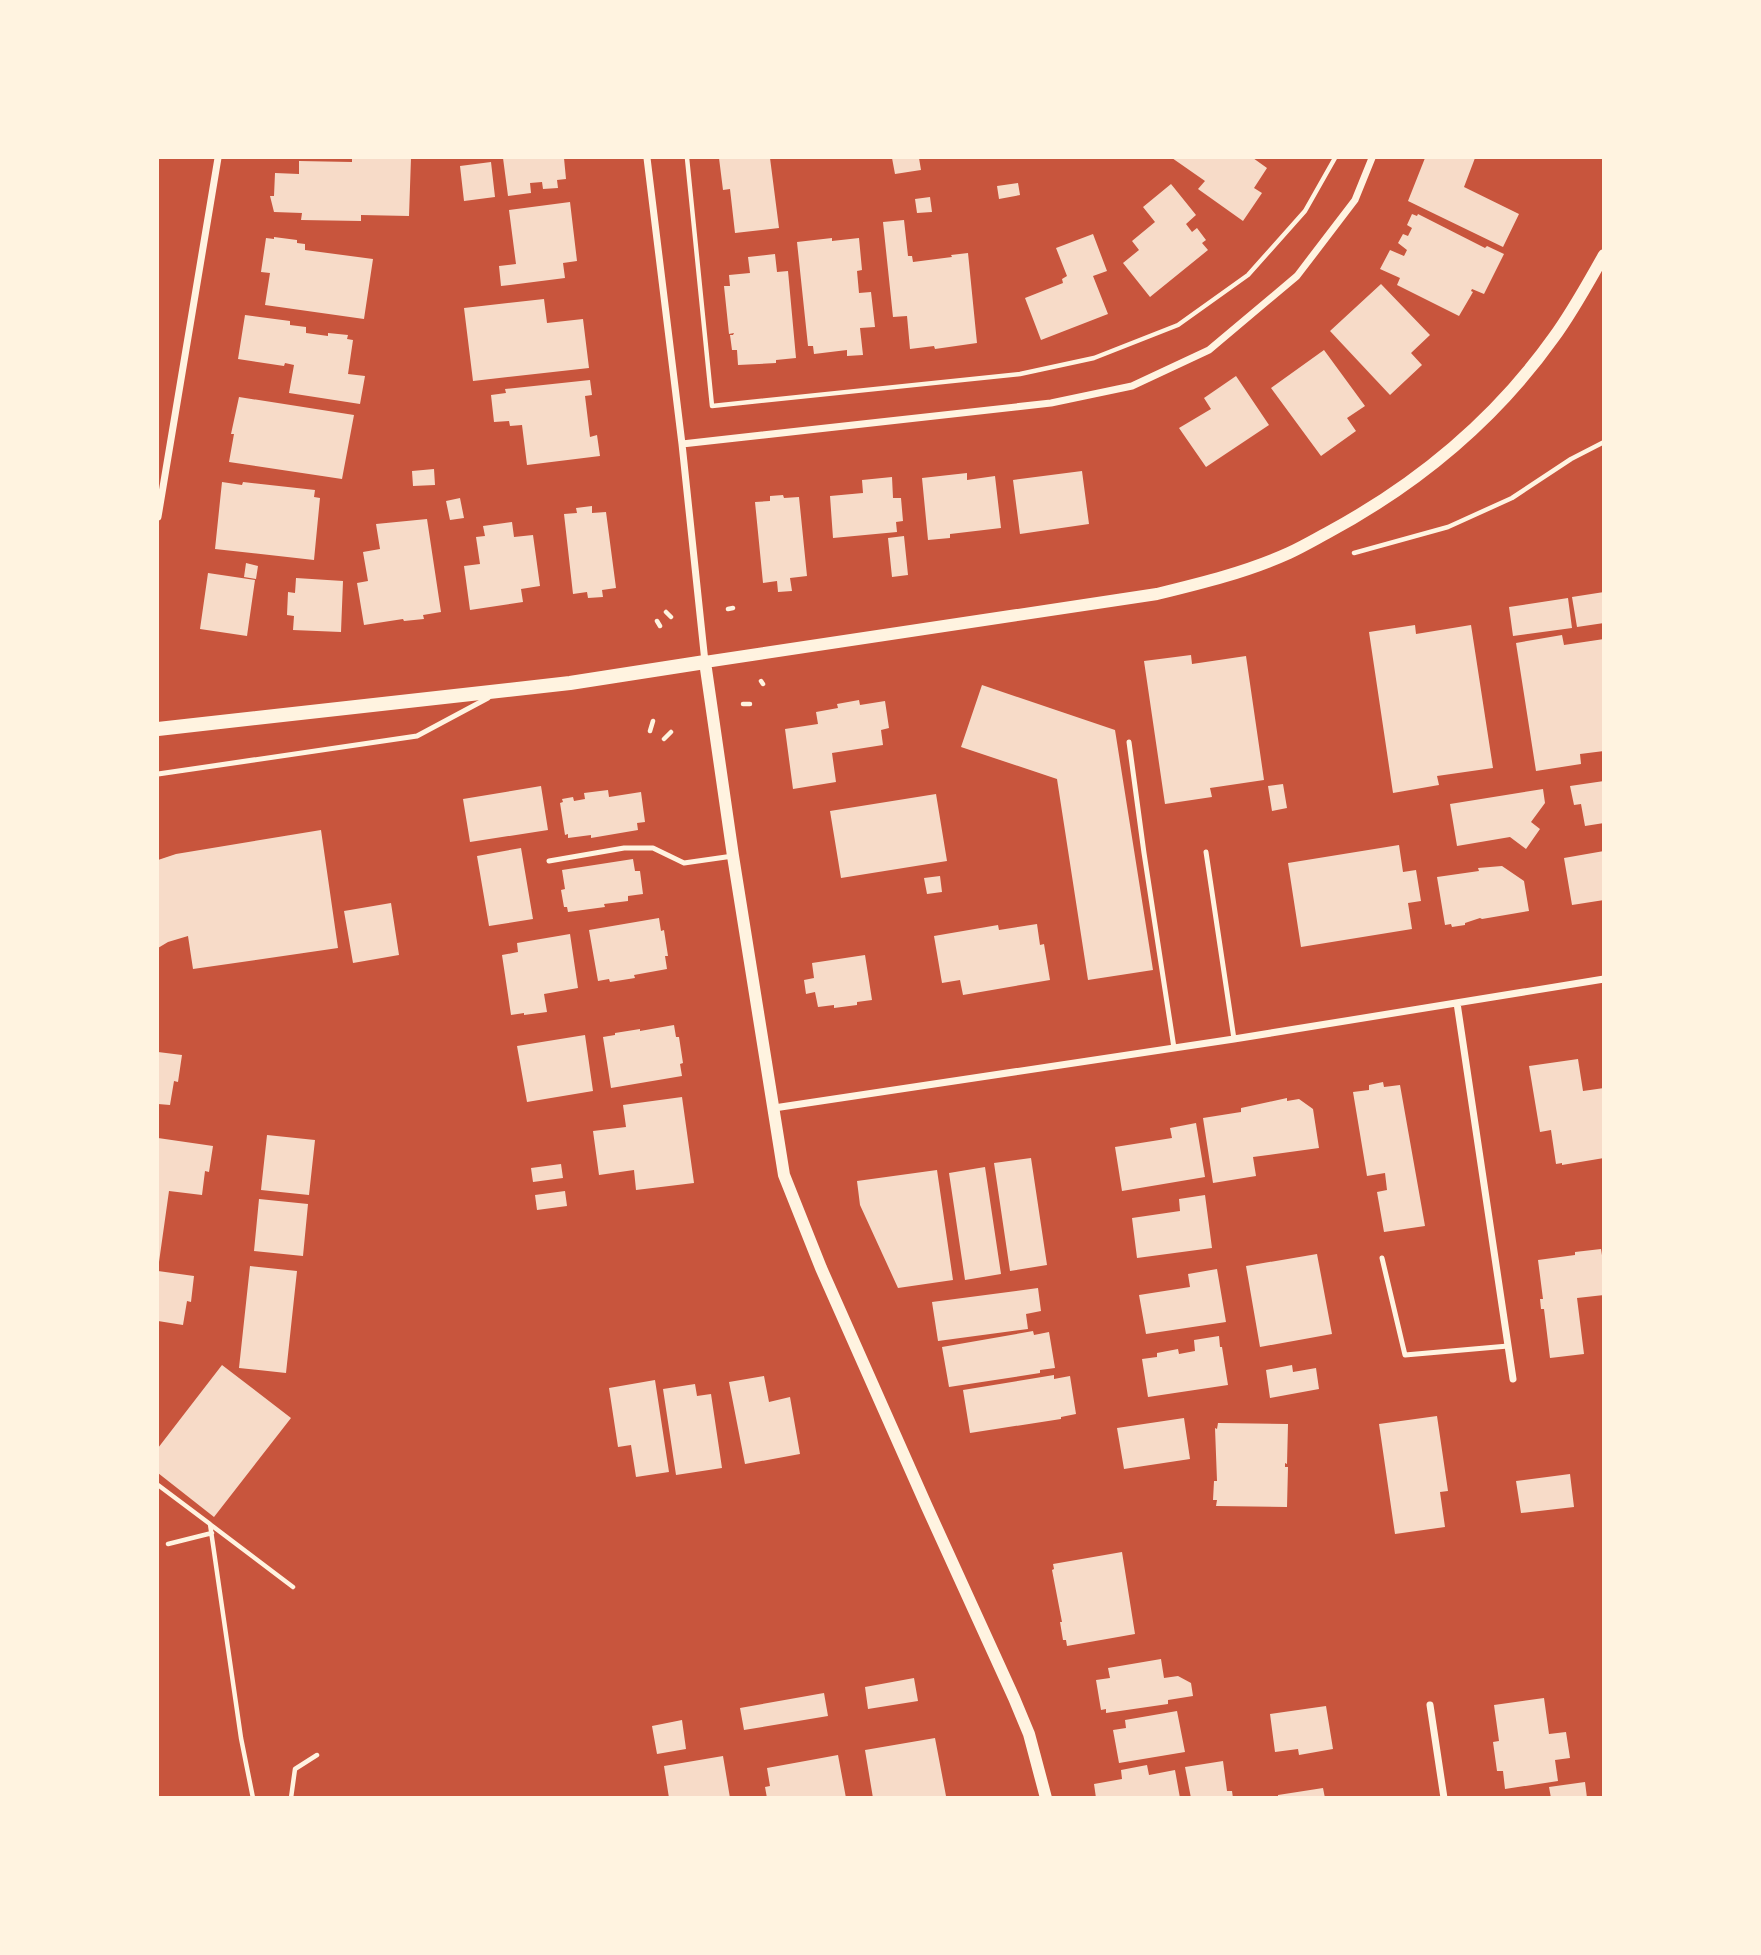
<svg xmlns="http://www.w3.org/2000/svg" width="1761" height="1955" viewBox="0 0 1761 1955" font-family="'Golos Text',sans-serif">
<rect width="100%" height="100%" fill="#c8553d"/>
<path fill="#f7dbc8" d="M352 158H411L409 216 361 215V221L301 220 302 213 274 212 270 196H274L275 173 299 174V161L352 162Z
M503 158H564L566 179 557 180 558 188 543 189 542 182 530 183 531 193 508 196Z
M719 158H770L779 228 735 233 730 189 723 190Z
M892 158H919L921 170 895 174Z
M1172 158H1253L1267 168 1254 188 1262 193 1243 221 1198 189 1205 181Z
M1425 158H1475L1464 187 1519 214 1503 247 1408 201Z
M491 162 495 197 464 201 460 166Z
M1018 183 1020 195 999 199 997 186Z
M1171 184 1196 215 1186 224 1192 232 1197 228 1206 240 1202 243 1208 250 1150 297 1123 263 1139 250 1132 241 1155 222 1143 207Z
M930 197 932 212 917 213 915 199Z
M570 202 577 261 563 263 565 278 501 286 499 266 516 264 509 210Z
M1412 214 1417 216 1418 214 1485 248 1487 246 1504 254 1484 294 1472 289 1471 291 1473 292 1459 316 1397 285 1400 278 1380 269 1390 250 1404 256 1407 250 1398 243 1403 234 1408 236 1412 228 1407 225Z
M904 220 908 256H912L913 262 952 257 951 255 968 253 977 343 935 349 934 346 910 349 907 316 893 317 883 222Z
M1093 234 1107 271 1093 276 1108 314 1041 340 1025 298 1063 283 1062 279 1067 276 1056 248Z
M274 237 297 240V243L305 244V250L373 259 364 319 265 305 270 273 261 272 266 238 274 239Z
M832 238V241L859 238 862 270 857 271 859 293 871 292 875 327 860 328 863 355 847 356V350L814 354 813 346H808L797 242Z
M775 254 777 272 788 271 796 358 776 360V363L738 365 737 350H732L730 335H733L734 333 729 334 724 286H730L729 275 750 273 748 257Z
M1381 284 1430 335 1411 353 1422 365 1390 395 1330 331Z
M544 299 547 323 583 319 589 368 473 381 464 308Z
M245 315 290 321V325L306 327V333L328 336V333L348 335 347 339 353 340 348 374 365 376 360 404 289 393 294 365 285 363 284 366 238 359Z
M1324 350 1365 406 1347 418 1356 431 1321 456 1271 388Z
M1236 376 1269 425 1206 467 1179 428 1211 409 1204 398Z
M590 380 592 395 585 396 590 437 597 435 600 456 527 465 522 425 510 426 509 421 494 422 491 395 506 393 505 389Z
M239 397 354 415 342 479 229 462 234 434H231Z
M434 469 435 485 413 486 412 471Z
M1082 471 1089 524 1020 534 1013 480Z
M967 473V480L995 476 1001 528 950 534V538L928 540 922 478Z
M892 477 893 498H901L903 521 896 522 897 532 833 538 830 496 863 493 862 480Z
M222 482 242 485 243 482 315 490 314 497 320 498 314 560 215 549Z
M783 495 784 498 799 497 807 576 790 578 792 591 778 592 777 581 763 583 755 502 770 501V496Z
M460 498 464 518 450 520 446 501Z
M592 506V513L606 512 616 588 602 590 603 597 588 598 587 592 573 594 564 514 577 513 576 508Z
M427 519 441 612 423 615 424 619 404 621 403 619 364 625 357 583 368 581 363 552 380 549 376 524Z
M512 522 514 537 533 535 540 586 521 589 523 602 470 610 464 566 480 564 476 537 485 536 483 526Z
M904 536 908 575 892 577 888 538Z
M246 563 258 566 256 579 244 577Z
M208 573 255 580 247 636 200 629Z
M296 578 343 581 341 632 293 630 294 616 287 615 288 592 295 593Z
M1604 592V623L1577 627 1572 597Z
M1568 598 1572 628 1513 636 1509 607Z
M1415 625 1416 634 1471 625 1493 768 1437 776 1439 785 1393 793 1369 632Z
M1562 635 1564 645 1604 639V751L1580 754 1581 764 1536 771 1516 643Z
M1191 655 1192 664 1246 656 1264 780 1210 788 1212 797 1165 804 1144 661Z
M982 685 1115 730 1153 970 1088 980 1057 779 961 747Z
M859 700 860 705 885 701 889 728 881 730 883 745 832 753 836 782 793 789 785 729 818 724 816 712 838 708 837 704Z
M1604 781V823L1585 826 1581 804 1574 805 1570 786Z
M1283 784 1287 808 1272 811 1268 786Z
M541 786 548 830 470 842 463 799Z
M1543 789 1545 803 1531 822 1540 829 1526 849 1510 837 1457 846 1450 804Z
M608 790 609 797 641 792 645 822 637 823 638 830 591 838V835L568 838V834L565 835 560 803 563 802 562 799 573 797 574 801 585 799 584 793Z
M936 794 947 861 841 878 830 811Z
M321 830 338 948 193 969 188 936 168 942 158 948V860L176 854Z
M1399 845 1403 872 1416 870 1421 901 1408 903 1412 929 1301 947 1288 863Z
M521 848 533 919 489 926 477 856Z
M1604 851V900L1572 905 1564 858Z
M633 859 635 871H640L643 894 628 896V901L604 904 605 907 568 912 567 907H564L561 890 565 889 562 870Z
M1502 866 1524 881 1529 911 1482 919 1480 918 1465 923V925L1452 927 1451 924 1445 925 1437 877 1479 871 1478 868Z
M940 876 942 892 927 894 924 878Z
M391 903 399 955 353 963 344 911Z
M659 918 661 931 664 930 668 956H665L667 969 634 975 635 978 610 982 609 979 598 981 589 930Z
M1037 924 1040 945 1044 944 1050 980 963 995 960 980 942 983 934 936 998 925 999 930Z
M570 934 578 988 544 994 547 1012 524 1015V1013L511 1015 502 955 518 952 517 943Z
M865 955 872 1000 857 1002V1005L834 1008V1005L818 1007 815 992 806 994 804 980 814 978 812 963Z
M674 1025 676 1037H679L683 1063 680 1064 682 1076 611 1088 603 1037 615 1035V1033L640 1029V1031Z
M585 1035 593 1091 527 1102 517 1046Z
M158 1052 182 1055 178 1082 174 1081 170 1105 158 1104Z
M1578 1059 1583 1091 1604 1088V1158L1562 1165V1163L1556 1164 1551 1130 1540 1132 1529 1066Z
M1383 1082 1384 1087 1400 1085 1425 1226 1384 1232 1377 1192 1387 1190 1385 1173 1367 1176 1353 1092 1369 1090V1085Z
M682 1097 694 1183 636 1190 634 1170 599 1175 593 1131 626 1127 623 1105Z
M1287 1098V1101L1299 1099 1313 1109 1319 1148 1253 1157 1256 1176 1213 1183 1203 1118 1241 1112V1108Z
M1196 1123 1205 1177 1122 1191 1115 1147 1172 1138 1170 1128Z
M267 1135 315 1140 309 1195 261 1190Z
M158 1138 213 1146 209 1172 205 1171 202 1195 169 1191 159 1262H158Z
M1031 1158 1047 1265 1010 1271 994 1163Z
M561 1164 563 1178 533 1182 531 1168Z
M985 1167 1001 1274 965 1280 949 1173Z
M937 1170 953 1280 898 1288 860 1205 857 1181Z
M565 1191 567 1206 537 1210 535 1195Z
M1205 1195 1212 1248 1137 1258 1132 1218 1180 1211 1179 1199Z
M259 1199 308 1204 303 1256 254 1251Z
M1601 1249 1604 1268V1295L1577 1298 1584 1354 1550 1358 1544 1309H1541L1540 1299H1543L1538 1260 1575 1255V1252Z
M1317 1254 1332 1334 1260 1347 1246 1266Z
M250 1266 297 1271 286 1373 239 1368Z
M1217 1269 1226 1322 1146 1334 1139 1295 1190 1287 1188 1274Z
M158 1271 194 1276 191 1302 187 1301 183 1325 158 1321Z
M1038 1288 1041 1311 1026 1314 1028 1329 938 1341 932 1302Z
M1033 1331 1034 1335 1049 1332 1055 1368 1040 1370V1373L949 1387 942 1347Z
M1219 1336 1220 1347H1222L1228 1385 1148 1397 1142 1359 1157 1357V1353L1178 1349 1179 1354 1195 1351 1194 1340Z
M222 1365 291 1418 214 1517 158 1473V1448Z
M1292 1365 1293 1372 1316 1368 1319 1389 1270 1398 1266 1370Z
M1054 1375V1379L1070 1376 1076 1414 1061 1417V1419L970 1433 963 1390Z
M764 1376 769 1402 790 1397 800 1454 745 1464 729 1382Z
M655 1380 669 1472 636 1477 631 1445 618 1447 609 1388Z
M695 1384 697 1396 711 1394 722 1468 676 1475 663 1389Z
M1437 1416 1448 1491 1440 1492 1445 1527 1395 1534 1379 1424Z
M1184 1418 1190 1459 1124 1469 1117 1428Z
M1218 1423 1288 1424 1287 1464 1285 1463V1467H1288L1287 1507 1216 1506 1217 1500H1213L1214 1481H1217L1215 1428 1217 1429Z
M1570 1474 1574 1507 1521 1513 1516 1481Z
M1122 1552 1135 1634 1067 1646 1066 1640H1063L1060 1622H1062L1052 1570 1054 1569 1053 1564Z
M1161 1659 1164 1678 1178 1676 1191 1683 1193 1696 1168 1700V1704L1106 1713V1709L1101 1710 1096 1680 1110 1678 1108 1668Z
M914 1678 918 1701 868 1709 865 1687Z
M824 1693 828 1716 744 1730 740 1708Z
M1544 1698 1549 1734 1566 1732 1570 1758 1555 1760 1558 1781 1505 1789 1503 1771H1497L1493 1742 1499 1741 1494 1705Z
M1326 1706 1333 1749 1299 1755 1298 1749 1275 1752 1270 1714Z
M1177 1711 1185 1752 1119 1763 1113 1730 1126 1728 1125 1720Z
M682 1720 686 1749 657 1754 652 1726Z
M935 1738 946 1796 873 1798 865 1750Z
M838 1755 846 1798H767L765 1787 770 1786 767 1768Z
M723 1756 730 1798H669L664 1766Z
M1223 1761 1227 1791H1232L1233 1798H1191L1185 1767Z
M1147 1765 1149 1775 1175 1770 1180 1798H1096L1094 1784 1122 1779 1121 1770Z
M1585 1782 1587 1798H1551L1549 1787Z
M1323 1788 1325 1798H1278V1795Z"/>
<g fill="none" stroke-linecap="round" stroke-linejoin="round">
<path stroke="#fff3e0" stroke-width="4.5" d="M687 158 712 406 1020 374 1094 358 1178 325 1248 275 1305 211 1335 158
M1354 553 1448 527 1512 498 1571 459 1604 442
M728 609 733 608
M666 612 671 617
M657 621 660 626
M761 681 763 684
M743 704H750
M650 731 653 721
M664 739 671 732
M158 1485 210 1524 241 1738 253 1798
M211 1525 293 1587
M168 1544 212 1533
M291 1798 295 1769 317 1755"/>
<path stroke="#fff3e0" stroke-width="5" d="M1129 742 1144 853 1174 1048
M158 774 417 736 488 698
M1206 852 1234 1039
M549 861 624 848H653L684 863 733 856
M1382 1258 1405 1355 1508 1346"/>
<path stroke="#fff3e0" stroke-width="7" d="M647 158 682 444 705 662
M682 444 1051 403 1132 386 1209 350 1297 276 1355 200 1372 158
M158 517 218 158
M1457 1003 1513 1379
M774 1108 1234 1039 1604 979
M1430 1705 1444 1798"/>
<path stroke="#fff3e0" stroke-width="12" d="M1046 1798 1029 1734 1014 1698 927 1507 821 1268 784 1175 733 856 705 662 1157 594C1202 583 1247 572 1289 553 1302 547 1314 540 1327 533 1416 485 1495 420 1554 337 1573 311 1588 283 1604 255"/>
<path stroke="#fff3e0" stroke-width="14" d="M158 729 570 683 705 662"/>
</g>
<rect width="1761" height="1955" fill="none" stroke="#fff3e0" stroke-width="318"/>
</svg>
